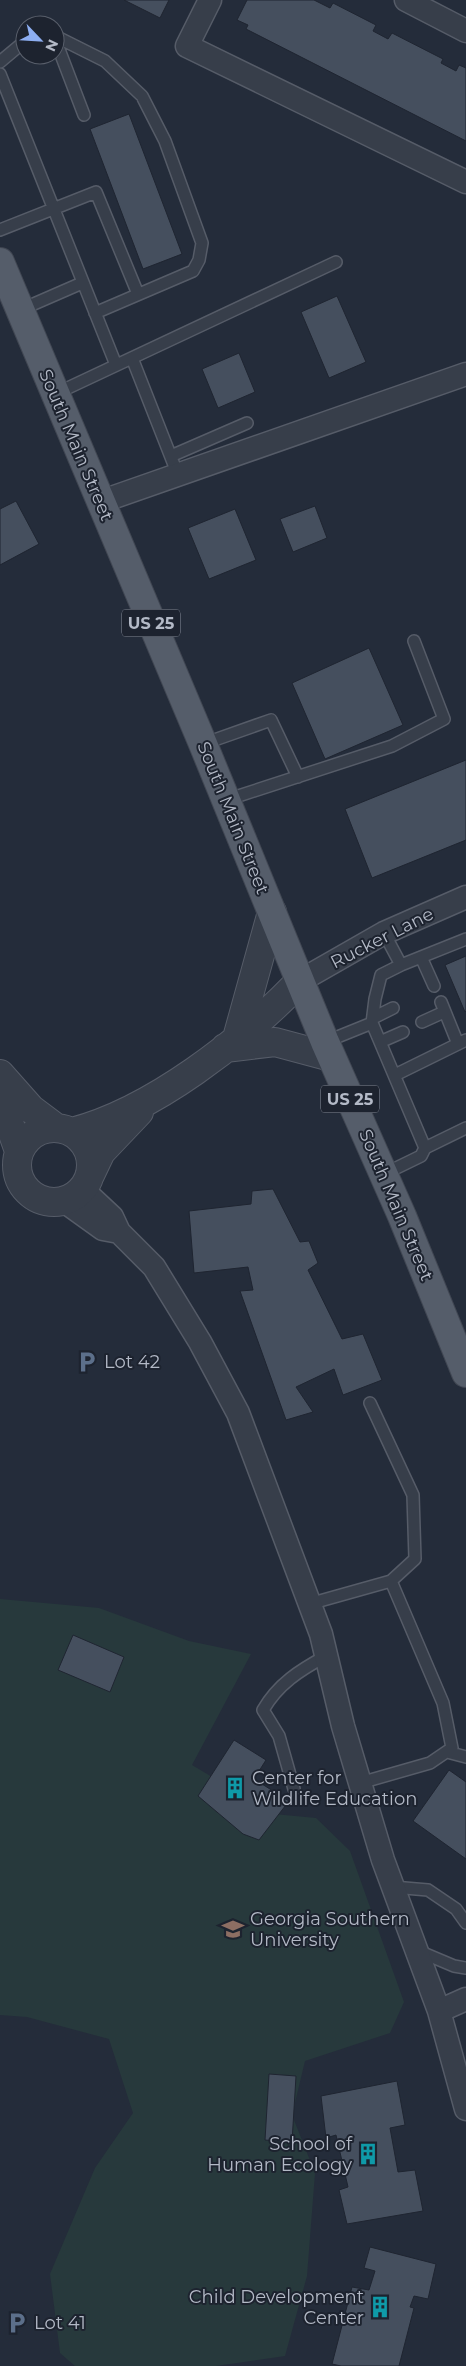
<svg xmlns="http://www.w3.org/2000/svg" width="466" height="2366" viewBox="0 0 466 2366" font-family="Montserrat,sans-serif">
<rect width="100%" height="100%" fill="#242c3a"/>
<path fill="#27393c" d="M0 1599 99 1608 189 1641 251 1654 192 1765 274 1814 316 1818 350 1851 404 2002 390 2033 305 2061 292 2115 315 2173 307 2276 285 2356 216 2366H75L60 2353 50 2274 95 2168 133 2113 109 2039 27 2017 0 2015Z"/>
<path fill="#454f5e" stroke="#1f2531" d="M124 0H169L160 18Z
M247 0H314L330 8 333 3 376 25 373 31 388 39 392 33 443 59 441 63 456 71 459 65 466 68V141L246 29 248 25 237 20Z
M129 114 182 254 143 269 90 129Z
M337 296 366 362 329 378 301 312Z
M239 353 255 392 218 408 202 369Z
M16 501 39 544 0 565V509Z
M315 506 327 538 293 552 280 519Z
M235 509 256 560 209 579 188 528Z
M369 648 403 725 325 759 292 683Z
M466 760V840L372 878 345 809Z
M466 956V1011L465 1012 445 965Z
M273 1189 300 1242 309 1241 318 1263 308 1270 342 1339 363 1334 382 1380 343 1395 334 1369 296 1387 313 1412 286 1420 240 1291 253 1290 248 1267 194 1273 189 1211 251 1204 252 1191Z
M73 1635 124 1657 110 1692 58 1670Z
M234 1740 266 1760 254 1779 289 1801 259 1840 243 1834 198 1796Z
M449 1770 466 1782V1859L413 1821Z
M269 2074 296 2076 292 2142 265 2140Z
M397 2081 405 2125 390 2128 398 2172 415 2170 423 2211 347 2224 339 2190 348 2187 336 2135 326 2138 321 2096Z
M370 2247 436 2264 428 2299 414 2296 410 2307 414 2308 399 2366H341L332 2364 352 2287 369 2290 375 2271 364 2268Z"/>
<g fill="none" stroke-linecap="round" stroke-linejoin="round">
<g stroke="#565c68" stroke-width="14">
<path id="service" d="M55 36 105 61 142 96 165 141 202 243 199 260 193 271 95 313
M55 39 84 115
M0 62 25 41
M0 74 116 365
M0 230 96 192 138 294
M20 310 82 283
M132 358 178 475
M55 394 336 262
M171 456 247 423
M203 744 271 720 298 777
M226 800 392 746 444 719 414 641
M421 957 434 986
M401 965 466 939
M441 1002 458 1044
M373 1018 393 1008
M422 1022 444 1012
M372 1023 425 1148 421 1156 384 1174
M325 1042 372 1023 375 999 381 975 401 965 384 933
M380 1042 403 1032
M395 1075 466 1040
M425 1148 466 1128
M309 1604 391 1581 415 1559 413 1495 370 1403
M447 1752 466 1757
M360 1783 430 1763 452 1748 443 1703 391 1581
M294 1789 279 1736 263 1710C278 1684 300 1670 326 1656
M393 1887 428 1890 456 1909 466 1923
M416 1950 454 1966 466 1968"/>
</g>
<g stroke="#565c68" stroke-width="25">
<path id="minor" d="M210 0 187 46 466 182
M406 0 466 31
M100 502 466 374
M300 981 384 933 466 897
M82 1189 112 1217 119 1232 154 1267 200 1342 238 1413 321 1634 343 1726 383 1860 439 2011 466 2109
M64 1201 103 1229 119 1232
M439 2011 466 1999"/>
</g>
<g stroke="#565c68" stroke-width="30">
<path id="tertiary" d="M237 1038 272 912
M225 1048 275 1042 331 1057
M0 1074 31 1109 55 1127
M0 1106 6 1114 19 1151
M17 1165a37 37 0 1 1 74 0a37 37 0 1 1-74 0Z
M72 1132C153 1111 242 1041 300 981
M90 1175 101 1152 139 1112"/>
</g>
<g stroke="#414753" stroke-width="30">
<path id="primary" d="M0 262 203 744 325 1042 402 1216 466 1373"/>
</g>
<use href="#service" stroke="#373e4a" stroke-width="11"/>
<use href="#minor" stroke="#373e4a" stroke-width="22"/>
<use href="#tertiary" stroke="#373e4a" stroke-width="28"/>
<use href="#primary" stroke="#555d6a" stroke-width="28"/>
</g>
<defs>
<g id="parking-bare" transform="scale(1.725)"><path d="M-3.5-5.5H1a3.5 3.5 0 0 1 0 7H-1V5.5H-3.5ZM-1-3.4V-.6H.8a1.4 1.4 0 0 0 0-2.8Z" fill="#5c6f8a" stroke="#1d232f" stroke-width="2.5" paint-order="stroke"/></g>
<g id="building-bare" transform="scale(1.725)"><path d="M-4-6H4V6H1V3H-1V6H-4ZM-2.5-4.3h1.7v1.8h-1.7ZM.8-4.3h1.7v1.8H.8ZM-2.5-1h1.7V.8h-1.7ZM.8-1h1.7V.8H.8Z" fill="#0f9aa8" stroke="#1d232f" stroke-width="2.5" paint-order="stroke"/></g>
<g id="university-bare" transform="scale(1.725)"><path d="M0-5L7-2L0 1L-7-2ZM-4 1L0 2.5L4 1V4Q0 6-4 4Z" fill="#8d6e63" stroke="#1d232f" stroke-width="2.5" paint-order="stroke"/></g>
</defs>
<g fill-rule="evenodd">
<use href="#parking-bare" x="87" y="1362"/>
<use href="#building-bare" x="235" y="1788"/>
<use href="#university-bare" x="233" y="1929"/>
<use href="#building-bare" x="368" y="2154"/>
<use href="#building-bare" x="380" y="2307"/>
<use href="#parking-bare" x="17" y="2323"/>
</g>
<g text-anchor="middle" stroke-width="4" stroke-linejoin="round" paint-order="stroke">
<g fill="#1d232f" stroke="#868c99" stroke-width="1">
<rect x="122" y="609.5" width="58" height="27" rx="4"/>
<rect x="321" y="1085.5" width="58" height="27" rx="4"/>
</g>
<g font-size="16" font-weight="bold" fill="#b3b9c6">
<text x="151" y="629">US 25</text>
<text x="350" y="1105">US 25</text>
</g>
<g font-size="18" fill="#b3b9c6" stroke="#1d232f">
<text transform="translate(76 445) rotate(67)" y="6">South Main Street</text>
<text transform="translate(233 818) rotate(68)" y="6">South Main Street</text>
<text transform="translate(382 938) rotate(-27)" y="6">Rucker Lane</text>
<text transform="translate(396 1205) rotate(67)" y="6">South Main Street</text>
</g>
<g font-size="18" fill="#b3b9c6" stroke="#1d232f" text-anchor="start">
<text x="104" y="1368">Lot 42</text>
<text x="252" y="1784">Center for<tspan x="252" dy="21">Wildlife Education</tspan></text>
<text x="250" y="1925">Georgia Southern<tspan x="250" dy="21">University</tspan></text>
<text x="352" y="2150" text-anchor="end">School of<tspan x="352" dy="21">Human Ecology</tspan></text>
<text x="364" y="2303" text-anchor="end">Child Development<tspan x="364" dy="21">Center</tspan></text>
<text x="34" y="2329">Lot 41</text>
</g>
</g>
<g transform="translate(40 40) rotate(115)"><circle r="24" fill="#1d232f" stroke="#595f6b"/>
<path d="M0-4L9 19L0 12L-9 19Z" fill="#8daef1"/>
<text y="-8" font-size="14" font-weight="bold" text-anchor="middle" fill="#b3b9c6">N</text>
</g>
</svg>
